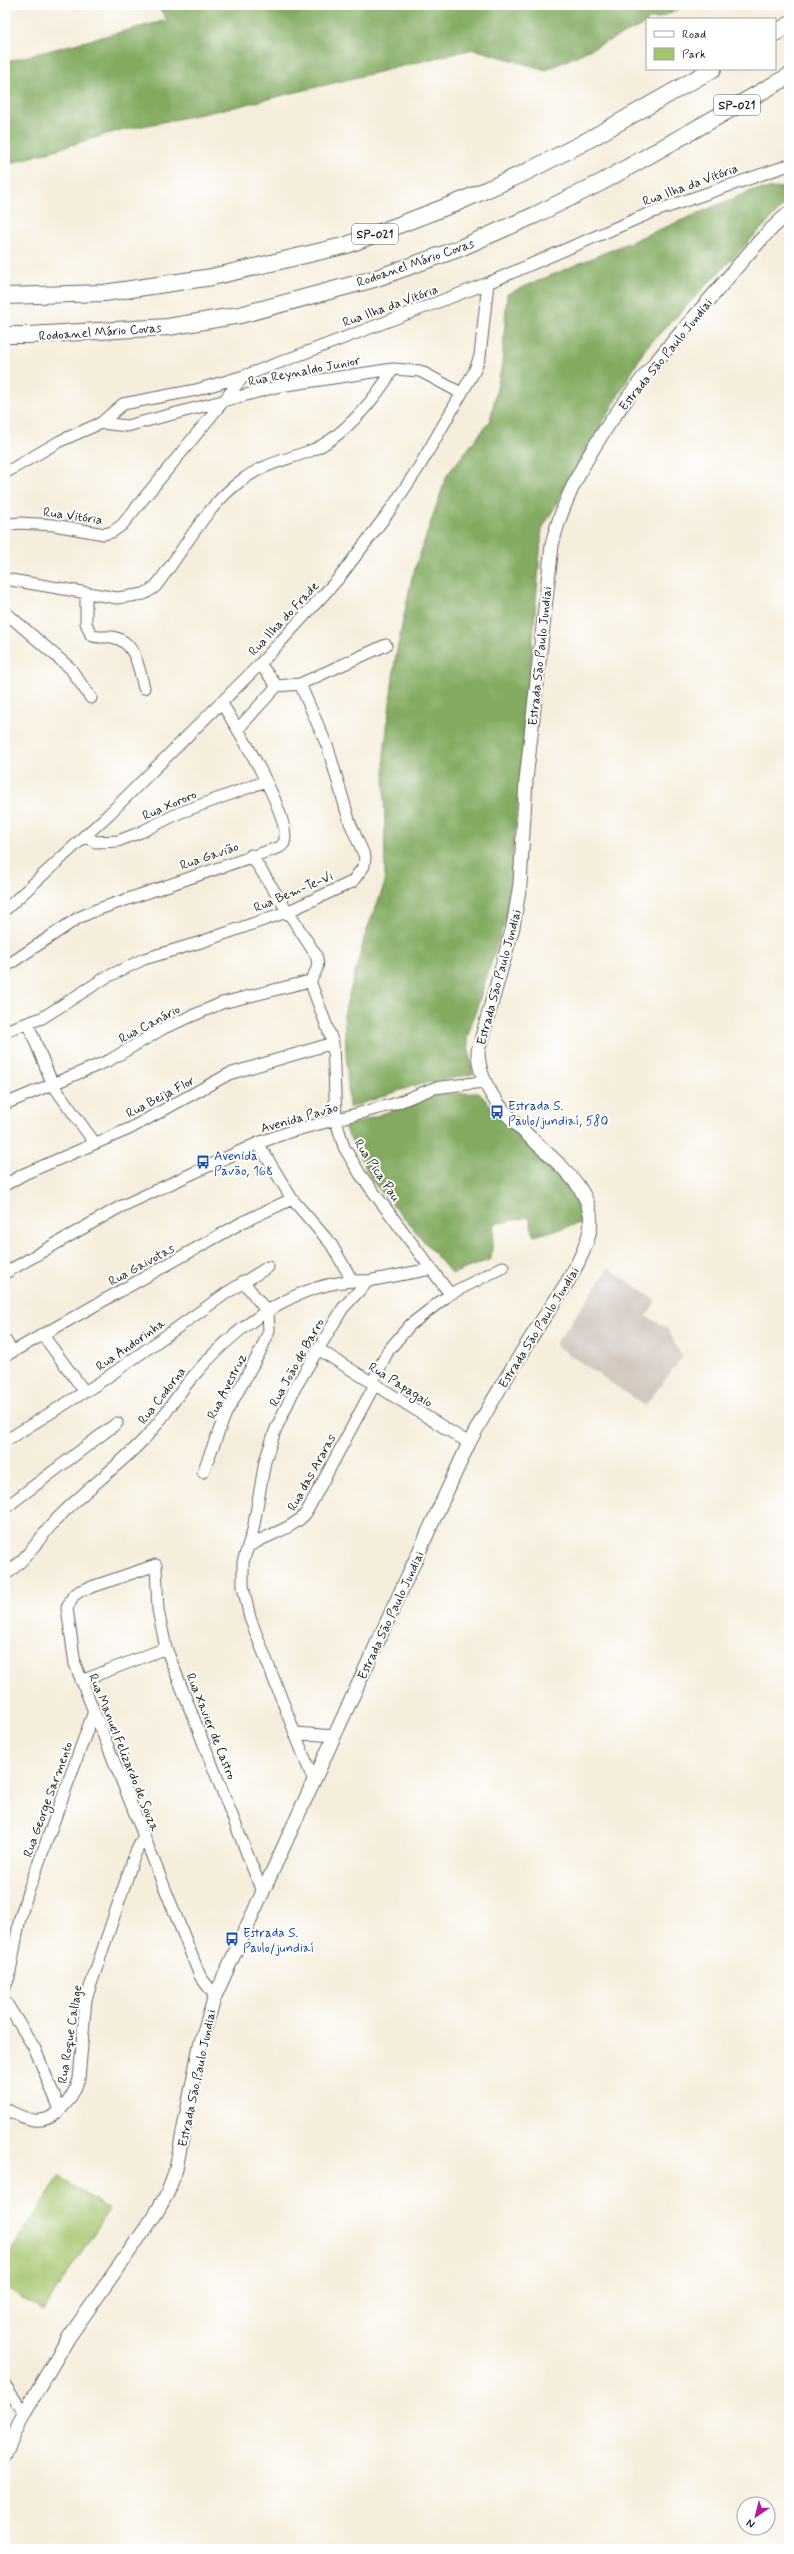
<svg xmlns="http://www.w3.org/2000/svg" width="794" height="2554" viewBox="0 0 794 2554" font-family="Mynerve,sans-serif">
<rect width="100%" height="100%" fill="#fff"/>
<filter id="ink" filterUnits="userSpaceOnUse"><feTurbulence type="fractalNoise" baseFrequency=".025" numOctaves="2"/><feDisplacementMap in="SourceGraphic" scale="8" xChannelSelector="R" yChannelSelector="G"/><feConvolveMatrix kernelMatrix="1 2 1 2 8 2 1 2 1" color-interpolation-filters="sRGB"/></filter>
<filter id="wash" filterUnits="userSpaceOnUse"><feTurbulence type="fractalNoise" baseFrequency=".012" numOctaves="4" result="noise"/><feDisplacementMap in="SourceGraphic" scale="16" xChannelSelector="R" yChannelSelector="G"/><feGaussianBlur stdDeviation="0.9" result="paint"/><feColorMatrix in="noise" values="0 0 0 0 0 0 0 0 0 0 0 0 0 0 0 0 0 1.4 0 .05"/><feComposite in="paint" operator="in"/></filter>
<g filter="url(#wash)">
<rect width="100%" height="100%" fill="#f6eedc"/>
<path fill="#cec2b9" d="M609 1268 656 1301 646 1316 667 1328 682 1357 645 1406 555 1345Z"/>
<path fill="#a4c56e" stroke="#607045" d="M59 2177 109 2210 43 2311 5 2287V2260Z"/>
<path fill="#83aa61" stroke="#50633e" d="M157 5H687L657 19H647V23L546 70 473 49 235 107 114 132 5 165V62L167 20Z
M789 187V200L645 349 542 529 525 733 506 918 467 1038 473 1074 413 1086 349 1108 344 1014 366 932 385 883 384 754 395 660 412 577 447 475 490 421 502 364 507 294 753 190Z
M479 1093 574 1193 581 1223 534 1236 529 1217 494 1224 491 1259 452 1274 374 1183 344 1127 440 1094Z"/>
</g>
<g filter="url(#ink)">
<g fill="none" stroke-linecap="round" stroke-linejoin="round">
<g stroke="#68665f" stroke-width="13">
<path id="minor" d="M101 423 127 426 280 386 393 369 420 371 461 393
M5 473 60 441 101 423 123 404 196 390 244 376 488 283 650 213 789 165
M5 525 19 523 54 525 104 534 112 532 122 525 244 376
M5 579 117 598 144 594 155 587C182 553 204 509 238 483 262 464 283 461 310 451 342 439 377 397 393 369
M86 593V623L91 635C98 639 104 636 112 637 136 641 139 669 144 688
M5 612 70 668 91 698
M260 664 277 686 300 684 386 645
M238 729 277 686
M84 836 96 842 118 841 141 832 179 813 266 781
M251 855 316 955C320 966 316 972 310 981
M5 910 109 814 260 664 339 578 391 509 419 467 474 372 480 356 488 283
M5 967 78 918 96 910 280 847 284 843C293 818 236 726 221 702
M310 981 333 1043 336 1121 344 1147 360 1174 450 1294
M28 1024 53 1085 94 1142
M5 1031 42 1018 105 978 144 959 201 942 289 911 352 882 364 866 365 857 350 823 328 748 300 684
M5 1104 110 1060 164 1028 222 1003 310 981
M258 1143 292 1199 331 1244 352 1280
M5 1185 24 1174 129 1129 229 1074 333 1043
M5 1273 118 1208 258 1143 289 1132 394 1104 434 1088 483 1082
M42 1334 85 1392
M5 1340 12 1351
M318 1349 469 1443
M5 1356 243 1222 292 1199
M372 1383 388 1351 410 1325 450 1294 503 1267
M5 1441 99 1383 225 1294 268 1267
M203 1472 226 1413 261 1350 269 1331 268 1313 243 1281
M5 1508 117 1423
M248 1547C267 1534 292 1530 306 1513L375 1384
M5 1575C25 1561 38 1540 54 1522 82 1492 117 1468 145 1438 162 1421 174 1399 190 1380 232 1329 298 1278 368 1281
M81 1681 166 1648
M296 1733 334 1736
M314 1782 250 1618 243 1586V1562L253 1530 265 1461 275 1431 295 1388 343 1308 368 1281 431 1269
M5 1987 9 1977 20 1918 28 1892 93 1714
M215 1996 200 1976 75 1664 67 1608 73 1596 80 1591 156 1565 158 1610 166 1648 263 1894
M5 2001 35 2049 60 2110
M5 2109C14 2113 24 2119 34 2120 57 2123 73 2097 79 2079L86 1999 135 1854 144 1835
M5 2385 24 2413"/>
</g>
<g stroke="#68665f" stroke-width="15">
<path id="major" d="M5 2455 24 2413 69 2337 155 2215 168 2192 176 2169 200 2045 215 1996 469 1443C490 1404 513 1366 537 1328 556 1299 580 1268 589 1234 607 1165 479 1132 478 1051L513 927 520 884 526 780 552 545C574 450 652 366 715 293 738 266 761 236 789 213"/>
</g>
<g stroke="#68665f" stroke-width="18">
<path id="highway" d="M775 33 789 25
M5 296 104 293 212 277 347 245 461 201 524 173 581 144 713 69
M5 335H29L168 327 240 315 374 279 458 249 535 215 602 182 789 76"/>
</g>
<use href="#minor" stroke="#fff" stroke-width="11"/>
<use href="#major" stroke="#fff" stroke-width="13"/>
<use href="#highway" stroke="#fff" stroke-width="16"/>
</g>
</g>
<defs>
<g id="bus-bare" transform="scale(1.08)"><path d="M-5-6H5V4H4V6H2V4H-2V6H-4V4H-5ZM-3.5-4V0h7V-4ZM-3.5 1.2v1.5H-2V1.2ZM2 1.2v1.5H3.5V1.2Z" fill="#1a4fb4" stroke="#fff" stroke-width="2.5" paint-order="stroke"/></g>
</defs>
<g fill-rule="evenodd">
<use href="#bus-bare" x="497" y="1112"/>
<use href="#bus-bare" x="203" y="1162"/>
<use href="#bus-bare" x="232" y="1939"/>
</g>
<g text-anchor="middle" stroke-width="4" stroke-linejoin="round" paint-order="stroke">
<g fill="#fff" stroke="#606060" stroke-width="1">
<rect x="714" y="95" width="46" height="20" rx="3"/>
<rect x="352" y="224" width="46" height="20" rx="3"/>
</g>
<g font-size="12" font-weight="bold" fill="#1c1c1c">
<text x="737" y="109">SP-021</text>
<text x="375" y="238">SP-021</text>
</g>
<g font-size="13" fill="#1c1c1c" stroke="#fff">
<text transform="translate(690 184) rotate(-20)" y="5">Rua Ilha da Vitória</text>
<text transform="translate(415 262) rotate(-19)" y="5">Rodoanel Mário Covas</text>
<text transform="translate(390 305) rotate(-20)" y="5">Rua Ilha da Vitória</text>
<text transform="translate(100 331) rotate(-4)" y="5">Rodoanel Mário Covas</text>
<text transform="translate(665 354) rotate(-51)" y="5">Estrada São Paulo Jundiai</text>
<text transform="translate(304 370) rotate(-11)" y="5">Rua Reynaldo Junior</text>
<text transform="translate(73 515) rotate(8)" y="5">Rua Vitória</text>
<text transform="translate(283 618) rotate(-47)" y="5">Rua Ilha do Frade</text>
<text transform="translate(539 656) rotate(-84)" y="5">Estrada São Paulo Jundiai</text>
<text transform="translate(169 804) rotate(-24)" y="5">Rua Xororo</text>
<text transform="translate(209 855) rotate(-19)" y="5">Rua Gavião</text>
<text transform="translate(293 891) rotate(-23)" y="5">Rua Bem-Te-Vi</text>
<text transform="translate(498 977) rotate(-75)" y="5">Estrada São Paulo Jundiai</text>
<text transform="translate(149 1023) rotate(-28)" y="5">Rua Canário</text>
<text transform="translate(160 1096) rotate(-28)" y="5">Rua Beija Flor</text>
<text transform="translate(299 1117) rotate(-16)" y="5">Avenida Pavão</text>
<text transform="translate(378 1170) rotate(56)" y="5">Rua Pica Pau</text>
<text transform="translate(141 1264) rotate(-29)" y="5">Rua Gaivotas</text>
<text transform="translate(538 1327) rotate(-58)" y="5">Estrada São Paulo Jundiai</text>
<text transform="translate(130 1344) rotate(-35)" y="5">Rua Andorinha</text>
<text transform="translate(296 1362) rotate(-61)" y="5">Rua João de Barro</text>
<text transform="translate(401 1384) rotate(32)" y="5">Rua Papagaio</text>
<text transform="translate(226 1386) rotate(-63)" y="5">Rua Avestruz</text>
<text transform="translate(161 1395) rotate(-52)" y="5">Rua Codorna</text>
<text transform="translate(311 1472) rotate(-61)" y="5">Rua das Araras</text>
<text transform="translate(390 1615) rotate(-65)" y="5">Estrada São Paulo Jundiai</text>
<text transform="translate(212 1726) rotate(68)" y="5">Rua Xavier de Castro</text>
<text transform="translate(125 1752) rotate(68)" y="5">Rua Manuel Felizardo de Souza</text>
<text transform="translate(47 1799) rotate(-70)" y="5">Rua George Sarmento</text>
<text transform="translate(69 2034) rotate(-81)" y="5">Rua Roque Callage</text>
<text transform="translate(196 2078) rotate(-78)" y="5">Estrada São Paulo Jundiai</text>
</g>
<g font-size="13" fill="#164399" stroke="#fff" text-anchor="start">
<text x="508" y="1110">Estrada S.<tspan x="508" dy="15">Paulo/jundiaí, 580</tspan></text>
<text x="214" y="1160">Avenida<tspan x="214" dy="15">Pavão, 168</tspan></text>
<text x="243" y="1937">Estrada S.<tspan x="243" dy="15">Paulo/jundiaí</tspan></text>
</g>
</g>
<rect width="794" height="2554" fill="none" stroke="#fff" stroke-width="20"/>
<rect x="646" y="18" width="130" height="52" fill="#ffffff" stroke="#a4a4a4"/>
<rect x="654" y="31" width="20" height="6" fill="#ffffff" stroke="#a4a4a4"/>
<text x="682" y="38" font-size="12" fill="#1c1c1c">Road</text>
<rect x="654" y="48" width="20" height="12" fill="#a4c56e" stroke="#a4a4a4"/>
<text x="682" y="58" font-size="12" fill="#1c1c1c">Park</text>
<g transform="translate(756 2516) rotate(215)"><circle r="19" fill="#ffffff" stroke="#a4a4a4"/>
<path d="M0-3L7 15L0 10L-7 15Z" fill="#b5179e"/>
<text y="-6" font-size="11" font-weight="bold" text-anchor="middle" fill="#1c1c1c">N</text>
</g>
</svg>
